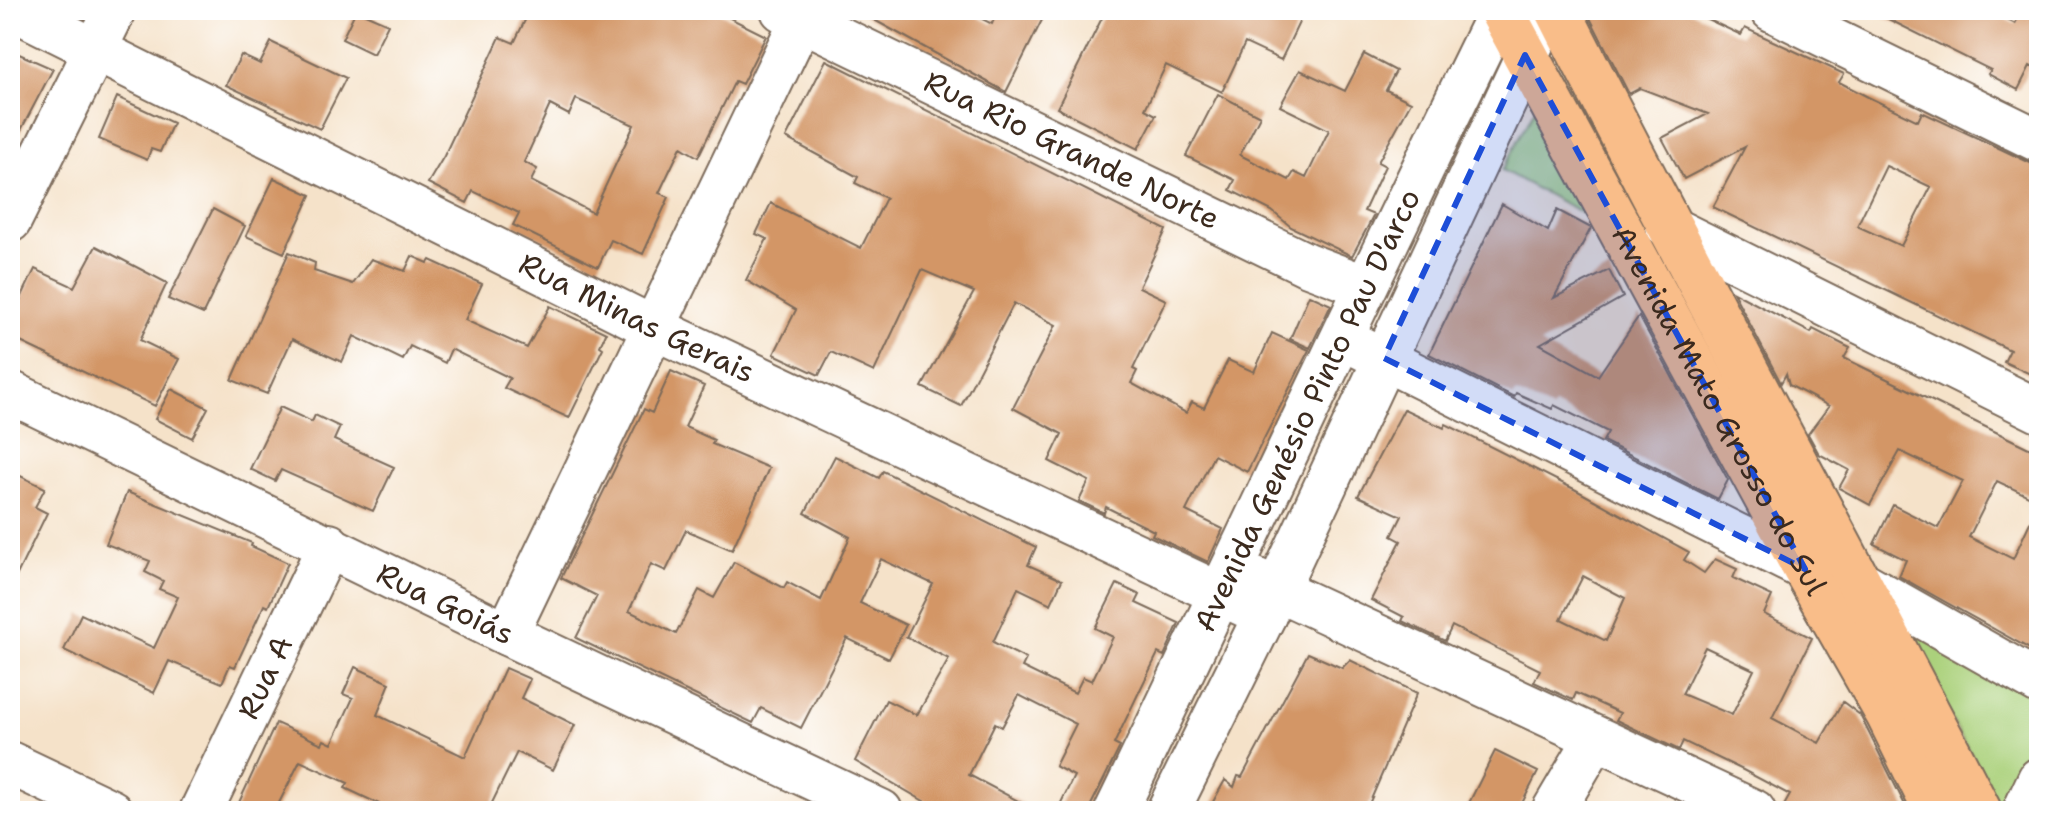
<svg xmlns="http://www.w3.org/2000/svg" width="2049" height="821" viewBox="0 0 2049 821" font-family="'Shantell Sans',sans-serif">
<rect width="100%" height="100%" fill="#fff"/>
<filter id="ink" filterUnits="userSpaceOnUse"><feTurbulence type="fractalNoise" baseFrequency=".0125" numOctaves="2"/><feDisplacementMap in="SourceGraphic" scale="16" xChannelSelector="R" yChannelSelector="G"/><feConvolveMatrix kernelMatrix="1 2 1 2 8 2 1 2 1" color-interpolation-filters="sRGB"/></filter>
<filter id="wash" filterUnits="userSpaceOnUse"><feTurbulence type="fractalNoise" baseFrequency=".006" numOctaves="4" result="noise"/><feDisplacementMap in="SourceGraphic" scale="32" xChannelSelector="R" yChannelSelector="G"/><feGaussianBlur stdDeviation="1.8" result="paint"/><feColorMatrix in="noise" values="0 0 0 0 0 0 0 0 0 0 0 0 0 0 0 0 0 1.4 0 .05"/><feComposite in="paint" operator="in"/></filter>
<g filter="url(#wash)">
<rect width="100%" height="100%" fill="#f5e2c9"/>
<path fill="#abd17b" stroke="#737e4c" stroke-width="2" d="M1537 105 1602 224 1502 170Z
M1895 615 2039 686V729L2001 811Z"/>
<g id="blocks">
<path fill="#d39666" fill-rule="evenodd" d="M356 10 388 24 373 54 342 39Z
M530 10H714L766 36 742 84 735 81 698 157 681 147 659 193 669 197 643 254 611 240 598 267 513 225 519 213 473 191 467 203 428 183 444 156 500 37 514 43ZM576 99 634 125 593 213 531 181 537 169 524 162 550 105 569 115Z
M856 10H964L992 24 998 10H1047L1006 92Z
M1106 10H1305L1281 60 1245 43 1222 92 1166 65 1145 109 1156 115 1138 149 1057 108Z
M1593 10H1688L1741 35 1745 28 1844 74 1839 82 1868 97 1918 121 1922 112 2039 167V378L2004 362 2010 350 1713 207 1745 147 1684 179 1662 138 1708 114 1640 88 1629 94 1589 16ZM1886 166 1931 187 1901 246 1857 226Z
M1870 10H1988L2015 24 2022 10H2039V71L2030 66 2018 90 1988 74 1991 70Z
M271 42 346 78 320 129 226 85 241 55 260 64Z
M10 50 53 69 10 151Z
M1364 54 1396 71 1386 90 1411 102 1378 162 1385 166 1364 211 1374 215 1352 256 1291 227 1272 211 1230 190 1235 180 1186 156 1218 94 1260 116 1240 155 1289 180 1294 172 1306 178 1329 130 1280 106 1300 70 1345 91Z
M826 60 1166 230 1139 287 1166 300 1133 369 1137 371 1131 383 1186 413 1192 402 1204 408 1228 360 1254 372 1272 333 1309 350 1247 472 1214 455 1186 511 1223 529 1208 562 1152 535 1154 531 1106 507 1104 513 1079 501 1089 481 1049 461 1062 434 1013 408 1056 325 1014 303 961 406 922 387 974 292 922 270 874 372 831 352 819 375 774 354 796 310 746 280 767 239 756 234 771 203 861 248 886 198 855 183 858 177 786 138Z
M117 97 173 123 160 152 151 149 147 160 99 139Z
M274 178 311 195 284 253 246 236Z
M1502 204 1548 231 1557 210 1591 228 1554 298 1609 270 1623 297 1540 344 1598 376 1639 316 1728 480 1718 499 1603 441 1608 432 1554 405 1552 409 1516 393 1514 397 1429 354Z
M213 209 245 226 203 314 168 299Z
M96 246 167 283 140 340 179 359 155 406 10 337V321L35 269 74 287Z
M289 252 315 263 314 271 353 284 371 259 405 271 412 256 428 263 430 260 482 284 465 320 527 348 550 306 606 333 600 346 603 348 569 418 504 388 510 378 451 349 445 363 410 346 403 360 354 336 342 362 292 339 267 394 232 380Z
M1733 292 1811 333 1813 329 1850 348 1844 358 2039 453V501L1997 481 1969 537 2013 559 2039 503V654L1899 576 1906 560 1874 544 1893 505 1938 528 1963 481 1900 451 1870 505 1839 488 1849 470 1819 454 1808 434 1829 406 1789 385 1786 374 1781 383Z
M1309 295 1331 305 1310 348 1290 339Z
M671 371 704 386 685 427 714 440 712 444 769 468 732 550 686 530 666 571 651 564 629 611 676 634 699 590 714 598 734 562 784 588 787 582 821 600 850 537 805 513 835 456 879 478 883 471 1036 547 1028 565 1062 580 1051 604 1018 588 993 642 1026 659 1022 667 1075 693 1083 677 1092 681 1113 637 1095 628 1117 584 1140 595 1136 603 1179 623 1164 656 1158 653 1140 690 1114 744 1120 747 1088 811H1057L1074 776 1055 766 1076 724 1019 695 1002 727 995 723 969 775 1037 811H941L855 761 886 700 917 715 949 659 906 637 933 584 881 559 860 603 906 625 889 659 847 638 801 728 761 708 753 723 576 638 597 596 561 578 644 409 652 413Z
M171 389 208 408 192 438 155 419Z
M280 407 312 422 315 415 340 427 334 440 394 467 373 511 281 470 275 481 250 469Z
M1404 409 1444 428 1446 424 1576 490 1689 552 1684 560 1704 573 1715 559 1737 569 1733 578 1772 596 1764 614 1812 638 1772 718 1819 743 1843 702 1860 715 1908 811H1781L1790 795 1743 770 1683 741 1679 750 1616 720 1620 713 1576 693 1573 700 1534 682 1540 670 1452 626 1445 641 1402 621 1404 617 1371 600 1401 541 1392 536 1402 516 1358 496ZM1583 576 1625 598 1606 641 1561 619ZM1705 647 1754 670 1732 715 1682 694Z
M10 471 45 488 35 507 47 513 10 589Z
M127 492 252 543 251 546 288 563 268 607 264 605 235 667 230 665 222 683 169 661 154 693 64 650 81 614 154 648 178 597 159 589 163 581 145 572 150 561 106 544Z
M1308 653 1342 668 1350 660 1417 693 1366 811H1208L1225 780 1234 787 1238 776 1242 777Z
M355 667 390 683 377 715 465 757 505 668 530 679 521 698 575 725 553 770 517 752 488 811H394L345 788 348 783 300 761 275 811H235L276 723 322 744 324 740 332 744 353 698 343 694Z
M1495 751 1538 772 1518 811H1465Z"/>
</g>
</g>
<g filter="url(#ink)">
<use href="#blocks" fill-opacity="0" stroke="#7c6a5a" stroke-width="2"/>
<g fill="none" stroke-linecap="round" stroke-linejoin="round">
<g stroke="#7c6a5a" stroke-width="46">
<g id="minor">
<path id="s1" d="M15 10 652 327 1265 615"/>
<path id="s2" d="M782 10 1306 264 1364 286"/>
<path d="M1772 10 2039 141"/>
<path d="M10 221 115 10"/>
<path d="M1667 226 2039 411"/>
<path d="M1360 347 1805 569"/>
<path id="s3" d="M10 392 507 634 881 811"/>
<path d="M1253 578 1754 811"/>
<path d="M1861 582 2039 683"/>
<path d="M507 634 806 10"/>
<path d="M10 763 111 811"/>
<path id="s4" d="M201 811 329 545"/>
<path id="s5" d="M1116 811C1245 544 1369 276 1500 10"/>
<path d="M1168 811 1265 615 1548 10"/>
<path d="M1553 811 1596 738"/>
<path d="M2024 811 2039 779"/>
</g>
</g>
<g stroke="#7c6a5a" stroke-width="48">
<g id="major">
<path id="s6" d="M1501 10 1805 569 1888 714 1936 811"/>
<path d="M1558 10C1694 279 1841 543 1979 811"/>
</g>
</g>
<use href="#minor" stroke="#fff" stroke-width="42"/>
<use href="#major" stroke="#f9bd89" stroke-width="44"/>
</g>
</g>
<path fill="#1d4ed8" fill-opacity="0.2" stroke="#1d4ed8" stroke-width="6" stroke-dasharray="16 10" stroke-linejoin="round" d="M1525 55 1805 569 1384 358Z"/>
<g text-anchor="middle" stroke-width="8" stroke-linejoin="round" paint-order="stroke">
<g font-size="30" fill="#3b2a1e" stroke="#fff">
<text dy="10" stroke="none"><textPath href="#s2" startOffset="322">Rua Rio Grande Norte</textPath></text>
<text dy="10" stroke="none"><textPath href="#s1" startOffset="694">Rua Minas Gerais</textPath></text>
<text dy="10" stroke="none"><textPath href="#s5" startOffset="444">Avenida Genésio Pinto Pau D'arco</textPath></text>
<text dy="10" stroke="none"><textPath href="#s6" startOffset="456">Avenida Mato Grosso do Sul</textPath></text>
<text dy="10" stroke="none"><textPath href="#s3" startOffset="484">Rua Goiás</textPath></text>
<text dy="10" stroke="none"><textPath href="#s4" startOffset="148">Rua A</textPath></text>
</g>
</g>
<rect width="2049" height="821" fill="none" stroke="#fff" stroke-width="40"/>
</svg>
